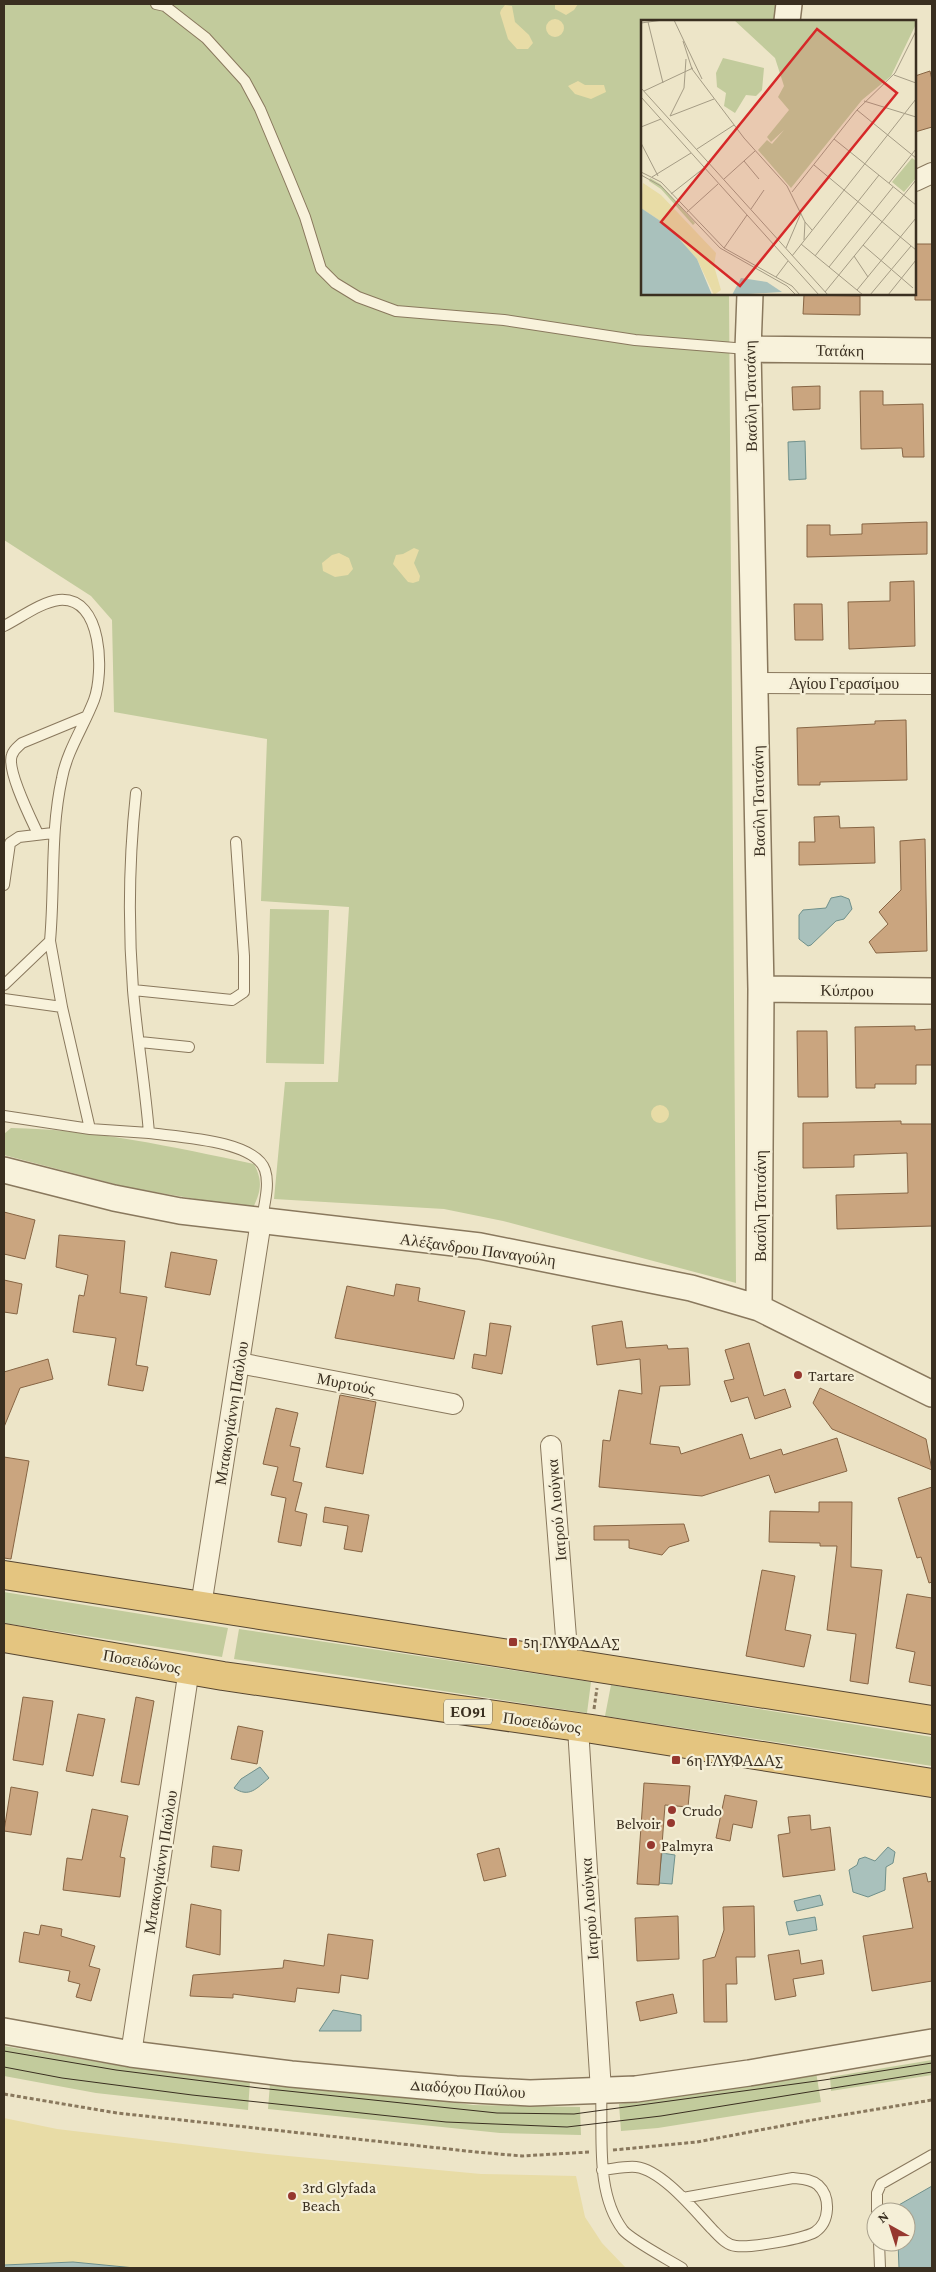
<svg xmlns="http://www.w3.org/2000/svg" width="936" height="2272" viewBox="0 0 936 2272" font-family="'Crimson Pro',serif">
<rect width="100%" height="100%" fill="#ede5c8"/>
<path fill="#c2cb9c" d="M4 4H780L777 21H642V294H729L736 1283 503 1221 444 1209 274 1199 285 1082H338L349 907 261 901 267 739 114 712 112 620 91 596 4 540Z
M270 909 329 910 324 1064 266 1063Z
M11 1128C93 1129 173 1147 254 1164 263 1181 261 1191 253 1208L236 1206 126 1187 4 1155V1134Z
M4 1592 228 1628 222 1657 4 1623Z
M239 1629 591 1682 587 1713 234 1659Z
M611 1685 932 1737V1766L605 1716Z
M4 2046 127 2067 250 2081 248 2110 96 2093 4 2076Z
M932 2060V2075L831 2091 830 2077Z
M816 2072 821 2102 658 2128 621 2131 619 2104Z
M270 2084 382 2093 473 2105 580 2107 581 2135 500 2133 268 2109Z"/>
<path fill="#e8dca6" d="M555 4H578L574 10 566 15 555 9Z
M505 5 512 6 515 22 529 35 533 43 528 49H517L508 39 500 13 501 10Z
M546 28a9 9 0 1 1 18 0a9 9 0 1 1-18 0Z
M578 81 585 85H604L606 92 591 99 575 94 568 86Z
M414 548 419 550 414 563 420 576 419 581 413 583 408 582 393 564 396 555 403 554Z
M339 553 349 558 353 569 348 575 335 577 323 571 322 563 332 555Z
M651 1114a9 9 0 1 1 18 0a9 9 0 1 1-18 0Z
M4 2118 57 2129 267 2154 481 2174 576 2176 585 2217 602 2243 626 2268H135L73 2262 4 2265Z"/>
<path fill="#a9c1bc" stroke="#6f908b" d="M805 441 806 479 789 480 788 442Z
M841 896 849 899 852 909 844 919 836 921 811 945 808 946 799 939V915L803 910 826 908 831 898Z
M260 1767 269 1778C256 1789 249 1798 234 1788L241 1779Z
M888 1847 895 1852 893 1863 886 1867 885 1890 868 1897 853 1892 849 1870 857 1865 859 1859 865 1857 875 1861Z
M662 1853 675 1855 672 1884 658 1883Z
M820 1895 823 1905 797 1911 794 1901Z
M815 1917 817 1930 789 1935 786 1922Z
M333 2010 361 2015V2031H319Z
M932 2186V2268H899L898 2242H906V2212H897V2206Z
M73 2262 135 2268H4V2265Z"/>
<path fill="#caa57f" stroke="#876544" d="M930 71 932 80V127L915 132V76Z
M915 244H932V300H915Z
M804 295 860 296V315L803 314Z
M820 386V409L793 410 792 387Z
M860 391H883V405L923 404 924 457H903L902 448 861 449Z
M927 522V554L807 557V525H830V535L862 534V524Z
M914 581 915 646 849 649 848 602 890 601V582Z
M794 604H822L823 640H795Z
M906 720 907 780 820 782V785H798L797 728 875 724V721Z
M839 816 840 828 874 827 875 863 799 865V842H815L814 817Z
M925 839 927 951 876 953 869 942 888 924 879 912 901 890 900 841Z
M915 1026V1030L932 1029V1065H916V1084H875V1088H856L855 1027Z
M797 1031H827L828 1097H798Z
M901 1121V1124H932V1226L837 1229 836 1195 908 1193 907 1153 854 1155V1167L803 1168V1123Z
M4 1212 35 1220 25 1259 4 1254Z
M59 1235 125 1241 120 1293 147 1297 136 1365 148 1367 143 1391 108 1385 116 1338 73 1332 79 1295 84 1296 88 1275 56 1267Z
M171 1252 217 1260 210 1295 165 1287Z
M4 1280 22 1284 17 1314 4 1312Z
M396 1284 420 1288 418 1301 465 1311 454 1359 335 1338 347 1286 394 1296Z
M622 1321 626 1348 667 1345 668 1349 688 1348 690 1385 660 1386 650 1444 679 1447 681 1454 742 1434 750 1459 781 1449 783 1455 837 1438 847 1471 775 1493 769 1475 702 1496 599 1487 603 1440 610 1441 619 1390 642 1394 640 1359 597 1365 592 1326Z
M490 1323 511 1326 502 1374 472 1368 474 1354 486 1356Z
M749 1343 764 1396 785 1389 791 1407 755 1419 748 1397 731 1402 724 1381 734 1379 725 1350Z
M48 1359 53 1379 20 1388 4 1427V1372Z
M820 1388 926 1439 932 1470 832 1429 813 1403Z
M340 1395 376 1402 363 1474 326 1467Z
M276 1408 298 1413 290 1446 300 1448 293 1481 302 1483 295 1511 307 1514 301 1546 278 1542 286 1498 271 1495 278 1467 263 1464Z
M4 1457 29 1461 11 1559 4 1558Z
M932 1487V1582L929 1583 921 1557 917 1558 898 1498Z
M819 1502H852L851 1567 882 1570 868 1684 850 1681 856 1634 827 1630 837 1546H820V1543L769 1542 770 1511 819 1512Z
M325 1507 369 1515 362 1552 344 1549 348 1526 323 1522Z
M684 1524 689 1541 669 1547 662 1555 629 1548V1540H594V1526Z
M762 1570 795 1576 785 1630 811 1635 804 1667 746 1656Z
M907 1594 932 1598V1686L909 1682 915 1652 896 1648Z
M23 1697 53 1701 43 1765 13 1760Z
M136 1697 154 1701 139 1785 121 1782Z
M78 1714 105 1719 93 1776 66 1771Z
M238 1726 263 1731 257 1764 231 1759Z
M644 1783 690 1786 688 1807 665 1805 659 1885 637 1884Z
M11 1787 38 1792 31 1835 4 1831Z
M725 1795 757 1801 752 1828 733 1824 730 1841 716 1838Z
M92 1809 128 1816 120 1857 125 1858 120 1897 63 1890 67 1858 82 1860Z
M810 1815 811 1830 830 1827 835 1870 783 1877 778 1835 790 1833 788 1817Z
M213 1846 242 1850 239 1871 211 1867Z
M499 1848 506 1876 484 1881 477 1854Z
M926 1873 928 1882 932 1881V1981L872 1991 863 1936 913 1928 903 1878Z
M191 1904 221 1910 220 1955 186 1947Z
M754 1906 755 1957H736L737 1984H726L727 2022H704L703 1960 715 1957 724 1930 723 1907Z
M678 1916 679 1959 637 1961 635 1918Z
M41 1925 62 1929 61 1936 95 1946 89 1966 100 1969 91 2001 76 1997 80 1984 68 1981 70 1971 19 1962 24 1932 39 1935Z
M328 1934 373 1940 368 1979 341 1975 339 1993 297 1988 295 2002 233 1994V1998L190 1996 193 1975 283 1968 284 1960 324 1966Z
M799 1950 801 1964 822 1960 824 1974 793 1979 796 1996 775 2000 768 1955Z
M673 1994 677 2013 640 2021 636 2002Z"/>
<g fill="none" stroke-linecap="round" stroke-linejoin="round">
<g stroke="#89785d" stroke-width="12">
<path id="service" d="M156 4 165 6 206 38 245 81 260 109 289 178 305 217 321 269 335 283 358 297 396 311 504 320 635 340 747 349
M4 626C20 618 41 602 59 600 103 596 104 673 94 700 84 726 67 751 62 778 50 832 55 886 50 941L4 985
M136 793C129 858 128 924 133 990 137 1037 145 1085 149 1133 177 1137 255 1140 265 1170 270 1185 264 1204 262 1220
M38 834C31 819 6 769 12 755 14 749 18 747 22 743L85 717
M4 885 10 843 19 837 53 833
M133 990 232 1000 244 992V956L236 842
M4 999 62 1007 50 941
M62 1007 90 1129
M140 1042 189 1047
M4 1116 90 1129 149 1133
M601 2091C603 2136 595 2193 623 2230 631 2240 669 2260 682 2268
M602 2170C613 2169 625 2166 636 2167 662 2170 695 2211 712 2229 719 2236 726 2245 736 2246 750 2248 803 2239 815 2232 830 2222 831 2197 818 2185 811 2179 802 2179 793 2178L683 2198
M877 2212V2193L881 2184 932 2155
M879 2242 880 2268"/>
</g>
<g stroke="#89785d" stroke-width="22">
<path id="minor" d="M915 181 932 173
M756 683 932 684
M239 1363 453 1404
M551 1446 568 1663
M201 1606 261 1221
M578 1728 601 2091
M131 2054 189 1669"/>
</g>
<g stroke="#89785d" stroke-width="28">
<path id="tertiary" d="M787 21 789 4
M750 294 748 349 761 989 759 1308
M748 349 932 351
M761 989 932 991
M4 1170 114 1198 180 1211 480 1246 691 1288 759 1308 932 1394
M4 2031 131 2054 291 2074 456 2089 530 2093 636 2089 749 2073 932 2042"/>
</g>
<g stroke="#574631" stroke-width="30">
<path id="trunk" d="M4 1575 932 1720
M4 1638 223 1676 592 1729 932 1783"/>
</g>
<path stroke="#89785d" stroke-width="3" stroke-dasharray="4 2.5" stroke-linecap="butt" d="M594 1709 597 1688
M4 2094 117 2113 476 2152 522 2156 589 2152
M613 2150 697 2142 818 2119 932 2100"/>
<use href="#service" stroke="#f8f2db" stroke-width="10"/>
<use href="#minor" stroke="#f8f2db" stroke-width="20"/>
<use href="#tertiary" stroke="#f8f2db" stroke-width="25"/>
<use href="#trunk" stroke="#e4c580" stroke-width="28"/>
<path stroke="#3a2f20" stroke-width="1" d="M4 2051 116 2070 259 2088 497 2113 574 2114 824 2080 932 2063
M4 2067 62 2078 192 2095 446 2122 567 2127 661 2116 932 2072"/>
</g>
<g fill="#96382f" stroke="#f5efd7" stroke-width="2">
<circle cx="798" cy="1375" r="5"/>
<rect x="508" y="1637" width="10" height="10" rx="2.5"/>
<rect x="671" y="1755" width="10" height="10" rx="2.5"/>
<circle cx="672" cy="1810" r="5"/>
<circle cx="671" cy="1823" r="5"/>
<circle cx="651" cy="1845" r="5"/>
<circle cx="292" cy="2196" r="5"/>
</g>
<g text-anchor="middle" stroke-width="4.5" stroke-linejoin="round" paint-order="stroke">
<rect fill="#f5efd7" stroke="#726957" stroke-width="1" x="444" y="1699.5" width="48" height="25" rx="4"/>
<g font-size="15" font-weight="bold" fill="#3a2f20">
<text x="468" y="1717">ΕΟ91</text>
</g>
<g font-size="16" fill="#3a2f20" stroke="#f5efd7">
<text transform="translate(840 350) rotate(1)" y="6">Τατάκη</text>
<text transform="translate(750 396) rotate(-91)" y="6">Βασίλη Τσιτσάνη</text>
<text x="844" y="689">Αγίου Γερασίμου</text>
<text transform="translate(758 801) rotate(-91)" y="6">Βασίλη Τσιτσάνη</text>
<text transform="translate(847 990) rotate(1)" y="6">Κύπρου</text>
<text transform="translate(760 1206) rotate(-90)" y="6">Βασίλη Τσιτσάνη</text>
<text transform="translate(478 1249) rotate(8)" y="6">Αλέξανδρου Παναγούλη</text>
<text transform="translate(346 1383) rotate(11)" y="6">Μυρτούς</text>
<text transform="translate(231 1413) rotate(-81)" y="6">Μπακογιάννη Παύλου</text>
<text transform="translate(556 1510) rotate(-95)" y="6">Ιατρού Λιούγκα</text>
<text transform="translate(142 1661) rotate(10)" y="6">Ποσειδώνος</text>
<text transform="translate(542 1722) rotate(8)" y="6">Ποσειδώνος</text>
<text transform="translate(160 1862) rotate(-81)" y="6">Μπακογιάννη Παύλου</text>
<text transform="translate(589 1909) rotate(-94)" y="6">Ιατρού Λιούγκα</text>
<text transform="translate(468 2088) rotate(4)" y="6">Διαδόχου Παύλου</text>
</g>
<g font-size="16" fill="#3a2f20" stroke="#f5efd7" text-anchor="start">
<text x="808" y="1381">Tartare</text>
<text x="523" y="1648">5η ΓΛΥΦΑΔΑΣ</text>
<text x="686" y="1766">6η ΓΛΥΦΑΔΑΣ</text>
<text x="682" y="1816">Crudo</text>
<text x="661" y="1829" text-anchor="end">Belvoir</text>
<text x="661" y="1851">Palmyra</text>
<text x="302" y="2193">3rd Glyfada<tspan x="302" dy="18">Beach</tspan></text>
</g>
</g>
<g transform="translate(641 20)">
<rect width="275" height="275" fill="#ede5c8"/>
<path d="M93 0H275V4L250 56 221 80 150 168 117 130 126 120 131 124 143 110 130 122 126 117 148 90 137 77 143 66 134 38ZM82 38 123 48 121 70 115 76 105 75 94 93 83 86 85 73 76 67 75 53ZM271 138 275 141V158L263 172 251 162ZM9 158 19 164 54 203 52 205 20 169 8 161Z" fill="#c2cb9c"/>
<path d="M2 163 20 175 75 233 73 246 80 270 73 275 56 239 27 206 0 188Z" fill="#e8dca6"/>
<path d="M0 188 27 206 56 239 71 275H0ZM100 258 126 262 141 272 91 275Z" fill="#a9c1bc"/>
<path fill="none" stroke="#a59c85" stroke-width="1" d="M33 0 61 59M7 2 22 63M0 3 22 0M42 21 51 49 103 118 146 166 164 202 171 210M253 55 275 63M0 68 187 275M3 71 52 48M0 77 178 275M223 81 275 97M216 90 275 138M29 96 43 68 45 39M29 96 73 79M0 107 20 99M193 119 275 185M0 123 17 156M56 129 93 105M103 141 118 159M173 145 275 230M0 152 20 162 83 228 151 266 159 275M0 155 20 166 79 228 146 266 155 275M11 157 50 133M83 159 114 131M248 163 275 129M151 172 216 90 254 53 275 11M30 174 63 148M110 189 123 170M46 192 77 164M163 220 164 202M160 224 222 275M222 225 272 268M83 228 106 195M145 228 160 193M151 236 275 79M174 236 238 155M213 236 227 257M188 247 252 167M135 257 147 241M216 270 275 198M184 272 275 160M229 275 270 226M247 275 275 240"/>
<path fill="#d62828" fill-opacity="0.15" stroke="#d62828" stroke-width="2.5" d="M176 9 256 73 99 266 20 202Z"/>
<rect width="275" height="275" fill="none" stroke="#3a2f20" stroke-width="2.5"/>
</g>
<rect width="936" height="2272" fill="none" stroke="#3a2f20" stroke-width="10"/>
<g transform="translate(891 2227) rotate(321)"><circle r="24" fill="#f5efd7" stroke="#aaa28e"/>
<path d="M0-4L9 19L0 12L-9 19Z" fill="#96382f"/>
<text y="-8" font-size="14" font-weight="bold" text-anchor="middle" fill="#3a2f20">N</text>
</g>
</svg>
